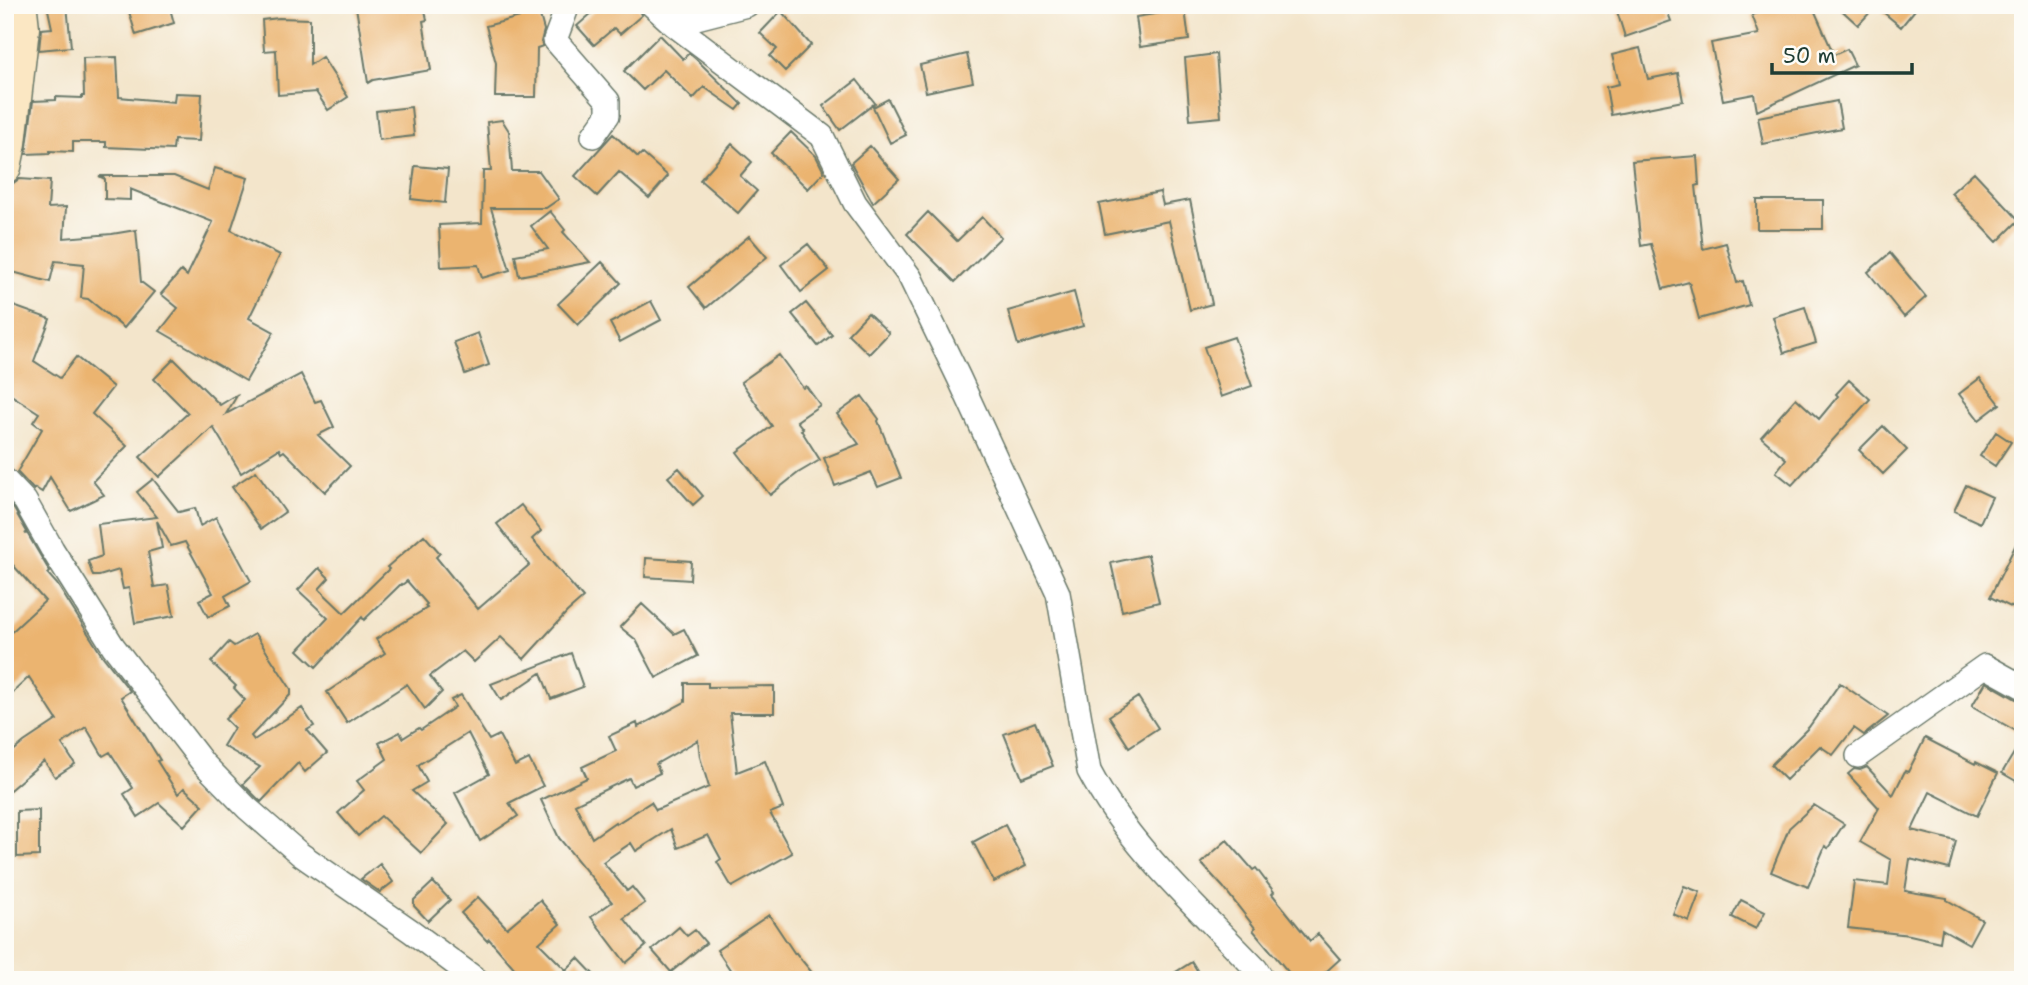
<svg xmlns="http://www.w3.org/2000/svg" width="2028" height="985" viewBox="0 0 2028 985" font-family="'Shantell Sans',sans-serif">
<rect width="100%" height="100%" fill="#fdfcf7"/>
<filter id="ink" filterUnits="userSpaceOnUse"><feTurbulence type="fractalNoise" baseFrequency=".0143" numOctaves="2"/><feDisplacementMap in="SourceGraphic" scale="14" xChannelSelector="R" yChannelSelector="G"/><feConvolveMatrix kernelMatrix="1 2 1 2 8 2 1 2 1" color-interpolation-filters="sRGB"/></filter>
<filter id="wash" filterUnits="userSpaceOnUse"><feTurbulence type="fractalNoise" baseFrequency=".00686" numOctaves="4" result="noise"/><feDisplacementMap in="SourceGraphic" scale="28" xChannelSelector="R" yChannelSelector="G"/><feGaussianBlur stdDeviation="1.57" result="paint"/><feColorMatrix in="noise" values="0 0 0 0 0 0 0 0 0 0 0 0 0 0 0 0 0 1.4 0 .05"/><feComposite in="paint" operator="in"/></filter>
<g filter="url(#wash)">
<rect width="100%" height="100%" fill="#f3e5cb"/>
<g id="blocks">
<path fill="#ebb470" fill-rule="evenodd" d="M47 5H67L71 47 39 50 41 29 52 28Z
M127 5H169L174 23 136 35Z
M364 5H424L427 20 423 21 431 70 373 80 368 83 356 7Z
M601 5H638L642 15 620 34 614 28 594 45 577 26Z
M1624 5H1665L1671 21 1625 37 1616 8Z
M1769 5H1812L1834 55 1847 49 1855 65 1757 111 1754 94 1723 100 1711 43 1759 34 1752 15 1771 9Z
M1836 5H1919L1901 27 1876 6 1858 25Z
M1185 9 1189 40 1140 47 1136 17Z
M781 11 811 45 785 71 770 56 777 49 760 33Z
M539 12 544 30 541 42 543 46 537 48 536 97H495L496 63 486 26Z
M279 18 310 19V65L322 57 348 97 328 110 316 92 278 95 276 50 264 51 262 20Z
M660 35 683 59 689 53 697 60 742 104 737 110 704 87 693 99 664 70 643 90 624 71Z
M1640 48 1648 79 1678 73 1683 101 1611 115 1606 87 1619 84 1612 55Z
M967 54 973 82 926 92 920 65Z
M1216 54 1221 117 1190 120 1185 58Z
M117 57 119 97 174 102 175 93 202 94 199 141 174 140 173 150 106 147V142H73V152L50 151V153L26 154 33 101 56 100V97L82 98V96H84L83 58Z
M857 80 875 103 840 130 823 106Z
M888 99 906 135 890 143 873 107Z
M1837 101 1842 128 1763 144 1758 117Z
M411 107 414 136 379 140 376 111Z
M502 120 509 131 512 171H539L559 199 546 208H491L510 270 482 278 478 265 441 267 439 225 482 223 483 171H491L487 122Z
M791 132 816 156 824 172 808 189 771 153Z
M613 134 638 157 642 153 668 176 649 198 619 172 597 196 575 176Z
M732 144 752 162 740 176 757 191 738 213 700 180Z
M870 146 899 179 873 203 851 163Z
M1697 156 1699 185 1696 186 1703 249 1726 243 1737 283 1743 281 1749 305 1699 319 1689 282 1663 289 1651 244 1641 246 1632 161Z
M415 166 448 169 445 203 411 199Z
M215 168 248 178 231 230 280 255 249 318 274 332 246 381 160 331 178 308 161 294 181 271 187 276 213 222 130 189V200L105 199V179L99 176H174L208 190Z
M1974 172 2019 220 1997 242 1951 193Z
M19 179 50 181 48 208 66 207 64 238 112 234 136 230 141 282 154 292 124 328 88 299 81 298 84 264 55 261 50 282 5 270V223L11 199 12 184Z
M1160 192 1163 205 1190 200 1212 304 1190 310 1169 221 1105 234 1099 204Z
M1757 200H1823V229H1757Z
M550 211 565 230 563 232 590 262 519 276 515 255 548 249 531 226Z
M928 212 957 241 982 217 1001 237 955 282 907 234Z
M749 236 767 257 706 308 689 287Z
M808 244 829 270 801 292 781 265Z
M1890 253 1926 297 1904 317 1868 272Z
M602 262 621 283 578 325 558 304Z
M1074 292 1083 326 1018 345 1008 311Z
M651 301 661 320 620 342 610 323Z
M5 303 50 319 34 361 60 378 76 357 113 387 92 414 127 446 93 481 104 495 71 511 50 477 42 492 35 488 34 490 17 472 42 429 33 422 39 413 5 391Z
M806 303 832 335 818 346 792 314Z
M1805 307 1816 343 1784 353 1773 317Z
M868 313 889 333 869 354 848 334Z
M478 333 489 365 465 374 454 342Z
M1234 337 1252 386 1221 397 1204 347Z
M779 355 803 388 806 386 820 405 797 421 803 429 801 430 820 460 798 473 770 495 737 452 772 426 741 382Z
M174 359 220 405 238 394 226 414 301 374 315 402 321 400 334 427 318 435 350 466 325 492 284 451 281 453 279 449 241 473 213 427 159 477 140 457 188 413 154 379Z
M1980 378 2000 404 1979 420 1959 394Z
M1849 380 1870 399 1792 485 1776 472 1786 459 1761 437 1796 398 1819 419 1838 396 1836 394Z
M862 396 879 419 878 421 901 478 878 487 871 472 835 486 824 458 859 444 837 414Z
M1883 426 1907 450 1883 474 1859 450Z
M1996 432 2011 442 1995 466 1980 456Z
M679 468 703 496 693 505 668 477Z
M256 471 285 512 261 529 232 487Z
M153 479 179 512 195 508 200 526 216 517 251 581 225 596 230 606 208 617 199 600 213 593 185 542 171 546 157 521 162 548 148 552 154 587 168 585 174 616 135 623 129 588 123 589 119 570 99 576H93L88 561 102 556 98 524 157 517 137 492Z
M1966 485 1992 497 1980 523 1954 511Z
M5 501 14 509 27 532 25 534 27 533 50 572 48 574 57 584 101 654 130 691 121 697 160 760 157 761 178 794 184 788 203 805 184 826 159 803 138 817 124 794 133 788 110 752 103 756 86 727 62 744 75 764 55 777 44 761 5 794V758L24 742 57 720 29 677 5 700V638L45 601 5 556Z
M521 505 541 531 532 539 583 598 567 612 524 659 501 637 474 662 463 651 430 676 442 692 425 709 407 684 347 723 327 692 385 653 376 639 427 608 425 606 427 604 407 581 402 585 401 584 364 620 362 617 316 667 298 650 328 618 298 590 319 568 329 578 319 589 344 613 389 569 387 567 424 535 440 553 436 557 478 609 529 565 497 524Z
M2023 530V613L1990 597Z
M1148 555 1159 602 1122 611 1111 563Z
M646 558 691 561 690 580 645 577Z
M642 604 674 634 684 629 698 656 656 678 636 640 620 627Z
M255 634 291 689V694L251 736 254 740 302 708 314 726 307 730 327 753 305 772 298 763 261 802 243 784 260 767 223 746 234 728 225 719 245 700 234 688 236 686 211 662 229 642 234 646Z
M571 653 583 687 551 699 541 673 501 700 491 684Z
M1986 682 2016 699 2023 701V735L1972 706Z
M685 683H708V687L774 686V713H730L737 772 765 761 783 808 770 813 792 853 732 887 717 862 721 859 708 835 678 848 671 829 636 851 631 843 603 862 627 891 632 887 645 903 624 918 646 946 626 963 591 917 612 902 559 838 541 800 587 778 582 767 616 751 609 736 637 723 638 727 685 702ZM698 740 700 757 709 787 656 810 651 802 616 824 615 822 592 838 575 804 629 778 633 786 660 773 656 764Z
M1840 683 1888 716 1864 735 1854 728 1833 755 1820 746 1786 780 1771 765 1809 727Z
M461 695 489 740 499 735 515 766 529 759 543 786 509 803 518 816 480 841 455 793 489 774 468 733 418 765 427 782 412 791 448 824 421 853 381 816 358 836 338 813 364 790 357 781 387 759 379 743 400 732 403 738 419 728 421 730 455 707 451 700Z
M1138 697 1158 728 1129 747 1109 716Z
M1035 722 1053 766 1022 778 1004 734Z
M1925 738 1975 764 1976 762 1998 773 1977 816 1930 792 1912 830 1956 841 1949 869 1910 859 1905 891 1947 898V900L1982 920 1969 944 1942 929 1940 942 1910 935 1848 928 1854 881 1888 885 1891 860 1860 842 1879 808 1848 774 1854 769 1860 770 1867 767 1893 795 1905 771 1908 772Z
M2023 738V785L2002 773Z
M1814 805 1844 824 1828 848 1825 846 1808 887 1771 872 1789 828Z
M39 810V856L17 857V811Z
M1005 825 1026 866 994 882 973 842Z
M1227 840 1253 870 1256 868 1274 892 1272 894 1310 941 1318 934 1340 959 1317 980H1295L1253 930 1255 928 1223 887 1201 863Z
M380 864 393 882 380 892 361 879Z
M433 882 450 900 428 921 414 906V900Z
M1684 886 1700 892 1689 921 1673 914Z
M478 897 507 928 540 900 560 924 539 943 566 970 578 958 599 980H522L514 972 516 970 489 939 487 941 461 913Z
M1741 900 1765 912 1756 929 1732 917Z
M769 915 795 954 796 953 818 980H737L717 950Z
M679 927 687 936 695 930 706 943 671 972 652 950Z
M1192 962 1203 980H1163Z"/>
</g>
</g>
<g filter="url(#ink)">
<use href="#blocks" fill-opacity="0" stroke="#697869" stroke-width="2"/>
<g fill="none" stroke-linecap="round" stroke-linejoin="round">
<g stroke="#697869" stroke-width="26">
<path id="street" d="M568 5 555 40 608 101V115L593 136
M652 5 673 24 822 136 855 203 910 277 959 378 1058 593 1089 771C1129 847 1197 907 1256 969L1263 980
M673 24 747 5
M5 480 25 501 52 549 113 646 203 763 247 808 300 854 411 931 477 980
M1858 756 1985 666 2023 687"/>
</g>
<g stroke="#697869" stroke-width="35">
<path id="secondary" d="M5 167 10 143 23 28 21 10"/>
</g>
<use href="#street" stroke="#fff" stroke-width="23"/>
<use href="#secondary" stroke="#fbe7c3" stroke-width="32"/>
</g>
</g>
<rect width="2028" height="985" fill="none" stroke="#fdfcf7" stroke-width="28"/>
<path d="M1772 63v10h140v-10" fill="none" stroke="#1f3d34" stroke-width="3.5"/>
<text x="1783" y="63" font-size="21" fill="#1f3d34" stroke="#fdfcf7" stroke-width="5" paint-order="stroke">50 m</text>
</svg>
